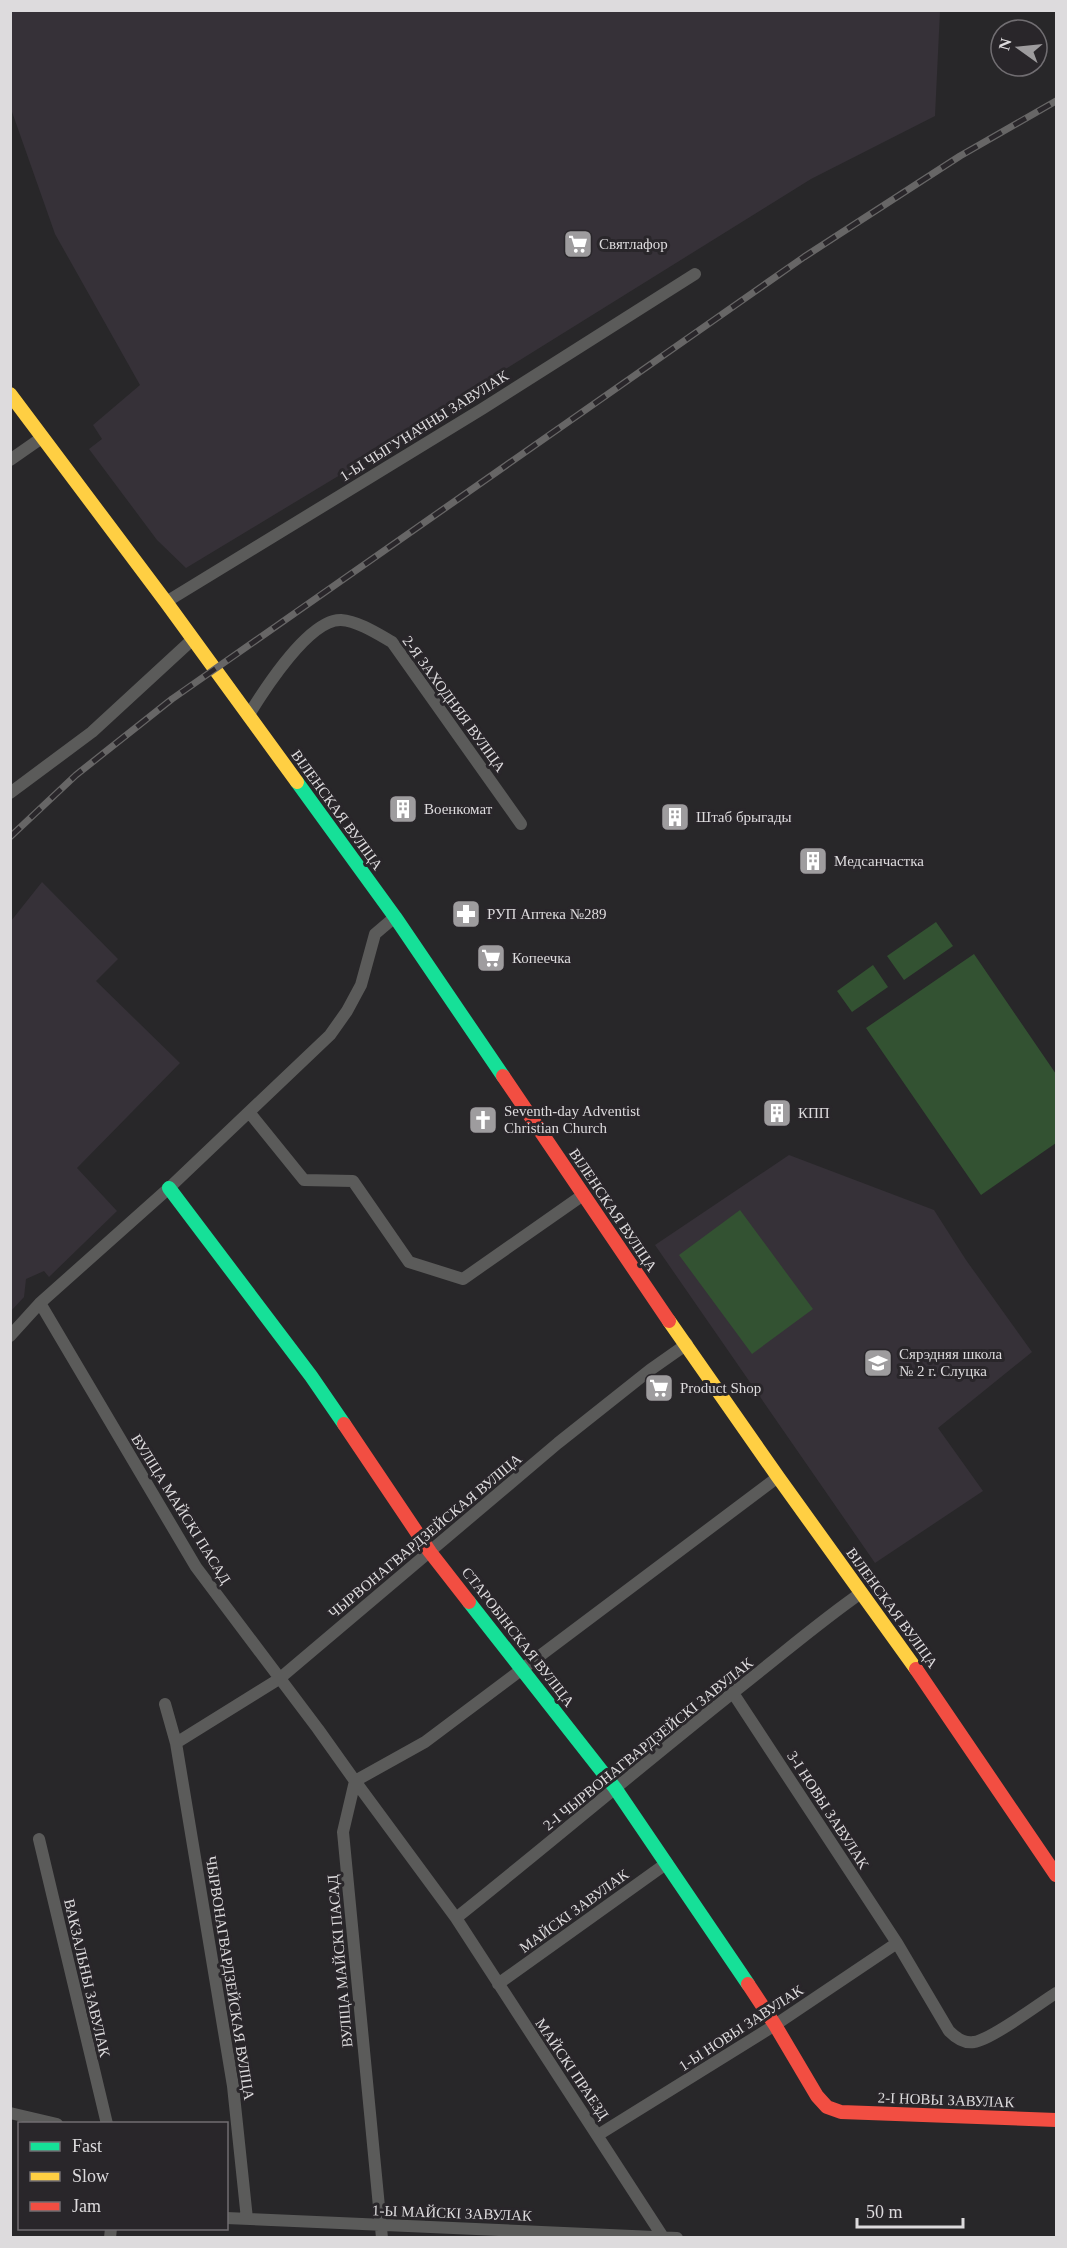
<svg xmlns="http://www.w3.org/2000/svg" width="1067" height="2248" viewBox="0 0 1067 2248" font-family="Georgia,serif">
<rect width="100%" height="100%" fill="#282729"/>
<path fill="#363138" d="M10 11H940L935 116 811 179 422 421 388 446 186 568 157 540 89 449 102 439 93 425 140 385 55 234 11 109Z
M42 882 118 959 96 981 180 1063 77 1168 117 1211 49 1277 44 1271 26 1279 24 1297 11 1311V921Z
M789 1155 934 1210 966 1260 1032 1352 938 1428 983 1491 875 1563 655 1245Z"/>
<path fill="#335232" d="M936 922 953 946 904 980 887 956Z
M974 954 1056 1074V1143L981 1195 866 1028Z
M873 965 888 987 852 1012 837 991Z
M740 1210 813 1309 752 1354 679 1255Z"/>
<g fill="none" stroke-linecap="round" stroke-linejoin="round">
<path stroke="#5b5b5a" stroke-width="12" d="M10 460 43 437
M166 602 482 409 695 274
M248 716C264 690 309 619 341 620 358 621 378 634 392 642L521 824
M10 793 92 732 193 639
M249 1112 304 1180 353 1181 409 1262 463 1279 583 1195
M40 1303 196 1567 318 1729 355 1781 343 1832 382 2238
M10 1336 40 1303 169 1188 330 1035 347 1011 361 985 375 934 395 917
M733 1693 897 1943 949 2031C956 2038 964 2044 974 2042 991 2040 1040 2003 1056 1993
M165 1704 176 1743 233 2086 247 2219
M176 1743 279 1679 558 1443 650 1370 687 1344
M39 1839 107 2124
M456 1918C554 1840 650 1758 749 1680 786 1651 822 1620 861 1593
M498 1984 667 1863
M10 2113 57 2124
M598 2135 775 2025 897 1943
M226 2218 677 2238
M663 2237 456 1918 355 1781 425 1742 778 1477
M110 2238 111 2228"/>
<path stroke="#16e098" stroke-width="14" d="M297 782 395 917 503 1076
M169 1188 311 1376 344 1424
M469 1602 615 1788 748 1984"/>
<path stroke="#ffcf43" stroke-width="14" d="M10 394 166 602 297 782
M669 1321 778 1477 916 1669"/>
<path stroke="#f24e42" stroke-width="14" d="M503 1076 669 1321
M344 1424 430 1552 469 1602
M916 1669 1056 1875
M748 1984 775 2025 817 2096 827 2107 841 2112 1056 2120"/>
<g stroke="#676666" stroke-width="7">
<path id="rail" d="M10 837 76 775 172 699 804 257 960 156 1056 101"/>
</g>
<use href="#rail" stroke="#29262a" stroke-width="4.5" stroke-dasharray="14" stroke-linecap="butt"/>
</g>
<defs>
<g id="supermarket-square" transform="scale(1.5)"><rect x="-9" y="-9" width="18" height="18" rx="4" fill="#9e9c9e" stroke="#29262a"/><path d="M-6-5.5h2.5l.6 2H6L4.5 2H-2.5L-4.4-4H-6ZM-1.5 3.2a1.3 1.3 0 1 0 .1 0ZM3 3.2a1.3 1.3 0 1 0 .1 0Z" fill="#fff"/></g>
<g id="building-square" transform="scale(1.5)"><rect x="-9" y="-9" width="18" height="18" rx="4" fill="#9e9c9e" stroke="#29262a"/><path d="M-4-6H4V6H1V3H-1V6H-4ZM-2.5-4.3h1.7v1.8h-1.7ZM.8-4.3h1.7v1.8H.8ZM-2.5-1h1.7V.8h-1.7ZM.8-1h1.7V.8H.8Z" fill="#fff"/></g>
<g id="pharmacy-square" transform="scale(1.5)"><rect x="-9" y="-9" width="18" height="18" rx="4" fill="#9e9c9e" stroke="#29262a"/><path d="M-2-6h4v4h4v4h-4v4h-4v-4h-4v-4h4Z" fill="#fff"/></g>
<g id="church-square" transform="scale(1.5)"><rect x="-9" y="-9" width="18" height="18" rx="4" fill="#9e9c9e" stroke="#29262a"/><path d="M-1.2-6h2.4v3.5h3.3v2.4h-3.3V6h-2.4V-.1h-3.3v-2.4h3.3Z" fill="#fff"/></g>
<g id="school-square" transform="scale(1.5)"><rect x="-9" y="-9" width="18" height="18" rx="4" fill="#9e9c9e" stroke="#29262a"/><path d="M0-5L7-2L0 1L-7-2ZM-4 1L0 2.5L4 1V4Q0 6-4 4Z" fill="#fff"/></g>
</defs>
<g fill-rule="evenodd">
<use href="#supermarket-square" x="578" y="244"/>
<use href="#building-square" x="403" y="809"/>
<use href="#building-square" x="675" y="817"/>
<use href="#building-square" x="813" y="861"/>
<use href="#pharmacy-square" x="466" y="914"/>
<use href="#supermarket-square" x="491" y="958"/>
<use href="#building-square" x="777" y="1113"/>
<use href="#church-square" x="483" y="1120"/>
<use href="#school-square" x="878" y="1363"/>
<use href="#supermarket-square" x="659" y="1388"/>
</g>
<g text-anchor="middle" stroke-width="6" stroke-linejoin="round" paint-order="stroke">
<g font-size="15" fill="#dddbdd" stroke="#29262a" text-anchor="start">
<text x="599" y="249">Святлафор</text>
<text x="424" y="814">Военкомат</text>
<text x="696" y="822">Штаб брыгады</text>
<text x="834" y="866">Медсанчастка</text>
<text x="487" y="919">РУП Аптека №289</text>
<text x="512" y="963">Копеечка</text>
<text x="504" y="1116">Seventh-day Adventist<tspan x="504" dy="17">Christian Church</tspan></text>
<text x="798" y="1118">КПП</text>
<text x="899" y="1359">Сярэдняя школа<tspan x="899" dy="17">№ 2 г. Слуцка</tspan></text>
<text x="680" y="1393">Product Shop</text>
</g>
<g font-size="15" fill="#dddbdd" stroke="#29262a">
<text transform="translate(424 426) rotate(-32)" y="5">1-Ы ЧЫГУНАЧНЫ ЗАВУЛАК</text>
<text transform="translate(454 704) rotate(54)" y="5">2-Я ЗАХОДНЯЯ ВУЛІЦА</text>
<text transform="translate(337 810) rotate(54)" y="5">ВІЛЕНСКАЯ ВУЛІЦА</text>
<text transform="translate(613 1210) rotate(56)" y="5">ВІЛЕНСКАЯ ВУЛІЦА</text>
<text transform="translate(181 1509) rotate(58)" y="5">ВУЛІЦА МАЙСКІ ПАСАД</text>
<text transform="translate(425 1536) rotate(-40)" y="5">ЧЫРВОНАГВАРДЗЕЙСКАЯ ВУЛІЦА</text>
<text transform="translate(892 1608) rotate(54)" y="5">ВІЛЕНСКАЯ ВУЛІЦА</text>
<text transform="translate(518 1637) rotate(52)" y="5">СТАРОБІНСКАЯ ВУЛІЦА</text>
<text transform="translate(648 1744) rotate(-39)" y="5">2-І ЧЫРВОНАГВАРДЗЕЙСКІ ЗАВУЛАК</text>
<text transform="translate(828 1810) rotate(57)" y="5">3-І НОВЫ ЗАВУЛАК</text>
<text transform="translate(574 1911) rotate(-36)" y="5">МАЙСКІ ЗАВУЛАК</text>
<text transform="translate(340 1961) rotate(-95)" y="5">ВУЛІЦА МАЙСКІ ПАСАД</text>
<text transform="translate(87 1978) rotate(77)" y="5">ВАКЗАЛЬНЫ ЗАВУЛАК</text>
<text transform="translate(230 1978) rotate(81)" y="5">ЧЫРВОНАГВАРДЗЕЙСКАЯ ВУЛІЦА</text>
<text transform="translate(741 2028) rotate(-33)" y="5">1-Ы НОВЫ ЗАВУЛАК</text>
<text transform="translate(572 2069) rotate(56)" y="5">МАЙСКІ ПРАЕЗД</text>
<text transform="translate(946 2100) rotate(2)" y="5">2-І НОВЫ ЗАВУЛАК</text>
<text transform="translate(452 2213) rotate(2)" y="5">1-Ы МАЙСКІ ЗАВУЛАК</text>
</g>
</g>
<rect width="1067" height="2248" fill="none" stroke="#dddbdd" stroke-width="24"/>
<rect x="18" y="2122" width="210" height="108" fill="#29262a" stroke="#716e72" stroke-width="1.5"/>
<rect x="30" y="2142" width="30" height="9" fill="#16e098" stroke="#716e72" stroke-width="1.5"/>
<text x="72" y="2152" font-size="18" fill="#dddbdd">Fast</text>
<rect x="30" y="2172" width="30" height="9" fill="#ffcf43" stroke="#716e72" stroke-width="1.5"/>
<text x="72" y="2182" font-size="18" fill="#dddbdd">Slow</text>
<rect x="30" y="2202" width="30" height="9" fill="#f24e42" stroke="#716e72" stroke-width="1.5"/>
<text x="72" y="2212" font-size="18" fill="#dddbdd">Jam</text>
<g transform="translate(1019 48) rotate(285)"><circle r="28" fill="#29262a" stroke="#716e72" stroke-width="1.5"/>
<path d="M0-4.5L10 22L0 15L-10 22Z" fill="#9e9c9e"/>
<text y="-9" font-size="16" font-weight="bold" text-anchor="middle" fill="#dddbdd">N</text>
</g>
<path d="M857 2218v9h106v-9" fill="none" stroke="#dddbdd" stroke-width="3"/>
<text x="866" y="2218" font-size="18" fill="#dddbdd" stroke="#29262a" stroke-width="4.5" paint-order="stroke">50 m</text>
</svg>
